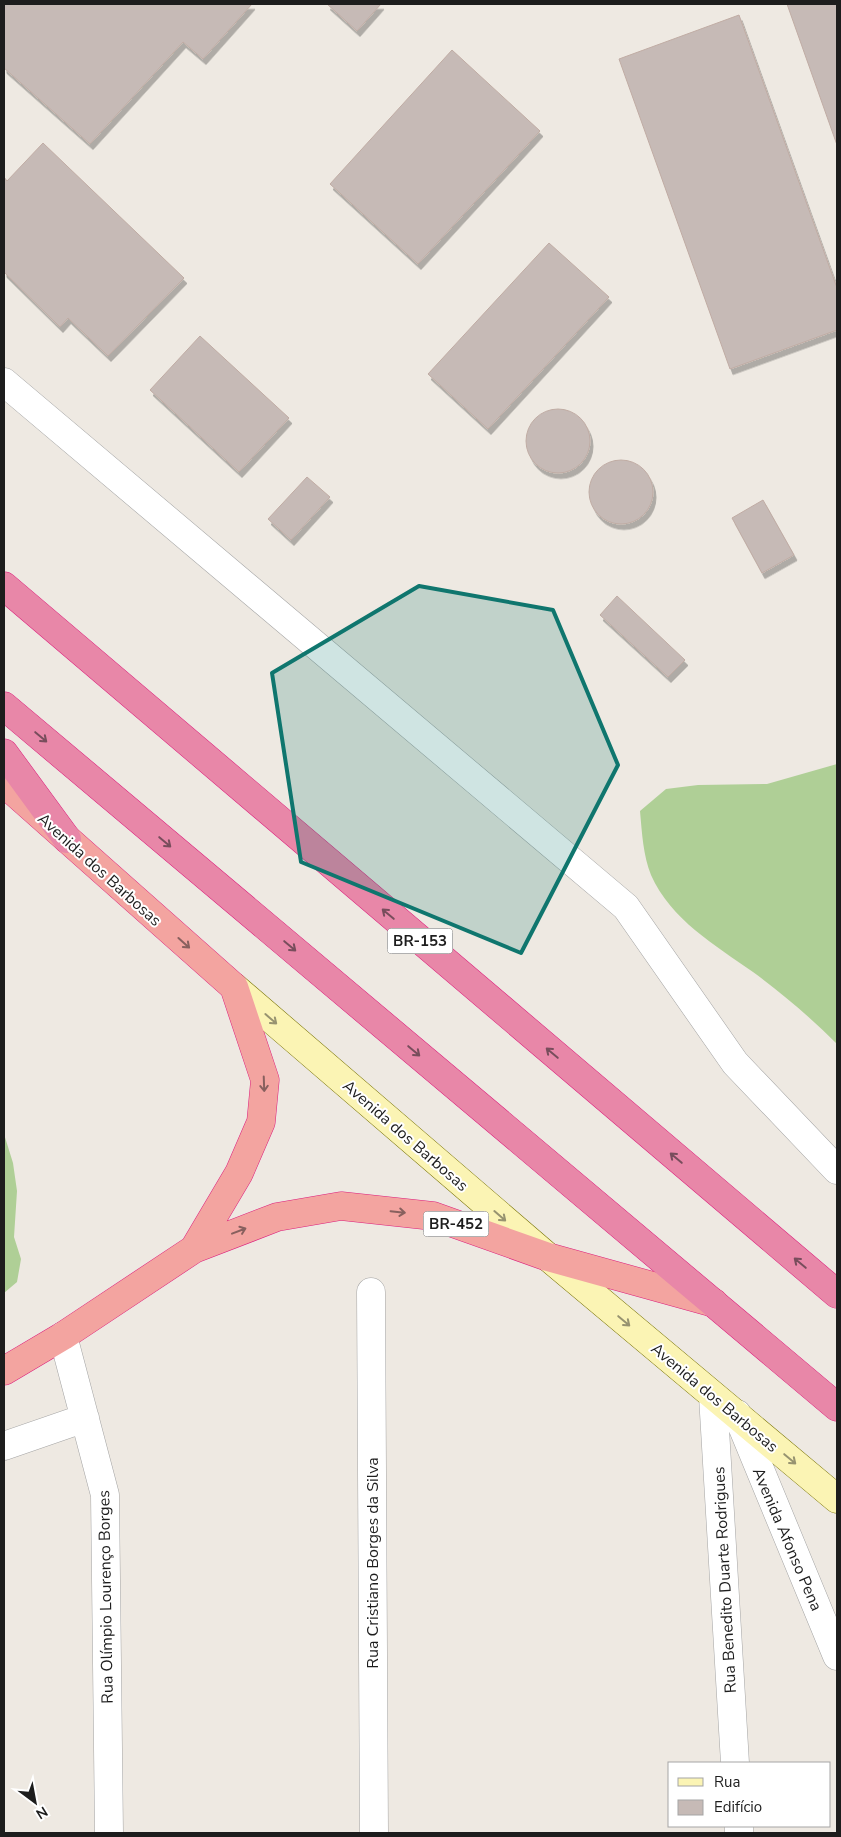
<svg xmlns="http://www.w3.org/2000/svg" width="841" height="1837" viewBox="0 0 841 1837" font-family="'Nunito Sans',sans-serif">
<defs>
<filter id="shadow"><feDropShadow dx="3" dy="5.5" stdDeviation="0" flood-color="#0004"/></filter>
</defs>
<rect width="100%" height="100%" fill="#eee9e2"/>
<path fill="#afcf96" d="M837 764V1044C811 1018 783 994 753 972 715 945 671 920 651 875 643 855 642 833 640 811L666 789 698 785 767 784Z
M4 1134 13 1163 17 1191 14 1237 21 1259 17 1282 4 1293Z"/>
<path fill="#c6bab6" stroke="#c0aca4" filter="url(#shadow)" d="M4 4H252L203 59 183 42 90 144 4 68Z
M327 4H381L357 31Z
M787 4H837V145Z
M739 15 837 288V330L730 369 619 59Z
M452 50 540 131 418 264 330 184Z
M43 143 184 278 108 356 68 318 60 327 4 272V177L7 181Z
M549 243 609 297 488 429 428 374Z
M200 336 289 418 239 472 150 390Z
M526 441a32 32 0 1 1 64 0a32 32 0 1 1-64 0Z
M589 492a32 32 0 1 1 64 0a32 32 0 1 1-64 0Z
M307 477 330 497 291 540 268 519Z
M763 500 794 555 762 573 732 518Z
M617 596 685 660 668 677 600 615Z"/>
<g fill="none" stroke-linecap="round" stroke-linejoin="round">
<g stroke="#a4a4a4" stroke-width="29">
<path id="minor" d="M4 382 626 907 735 1063 837 1170
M371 1292 374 1833
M63 1336 105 1495 109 1833
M713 1396 735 1763
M737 1414 837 1656
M4 1446 85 1418
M739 1826V1833"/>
</g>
<g stroke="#767102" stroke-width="29">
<path id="secondary" d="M234 987 548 1257 837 1499"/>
</g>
<g stroke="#dc1f7d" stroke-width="29">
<path id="trunk" d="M4 783 234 987 265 1080 261 1122 239 1173 194 1249
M4 1371 63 1336 194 1249 277 1217 341 1206 433 1216 548 1257 714 1303"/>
</g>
<g stroke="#dc1f7d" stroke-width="29">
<path id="motorway" d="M4 586 837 1294
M4 706 837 1407
M4 753 67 839"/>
</g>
<use href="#minor" stroke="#fff" stroke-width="28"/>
<use href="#secondary" stroke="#fbf4b4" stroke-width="28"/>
<use href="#trunk" stroke="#f3a4a0" stroke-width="28"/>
<use href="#motorway" stroke="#e887a8" stroke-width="28"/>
</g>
<defs><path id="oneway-shaft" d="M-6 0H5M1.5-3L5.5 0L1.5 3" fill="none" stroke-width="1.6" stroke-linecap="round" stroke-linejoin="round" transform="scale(1.25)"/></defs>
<g stroke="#784d5c">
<use href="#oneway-shaft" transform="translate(41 737) rotate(40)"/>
<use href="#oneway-shaft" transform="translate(165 842) rotate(40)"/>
<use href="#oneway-shaft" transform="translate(388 914) rotate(-140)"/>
<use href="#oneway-shaft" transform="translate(290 946) rotate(40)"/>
<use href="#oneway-shaft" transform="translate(414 1051) rotate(40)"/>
<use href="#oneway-shaft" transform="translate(552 1053) rotate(-140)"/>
<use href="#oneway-shaft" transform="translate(676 1158) rotate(-140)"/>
<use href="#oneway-shaft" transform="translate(800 1263) rotate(-140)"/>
</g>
<g stroke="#88605e">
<use href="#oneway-shaft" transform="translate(184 943) rotate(42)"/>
<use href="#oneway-shaft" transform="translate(264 1084) rotate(88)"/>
<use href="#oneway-shaft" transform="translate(398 1212) rotate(6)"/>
<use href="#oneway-shaft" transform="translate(239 1231) rotate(-21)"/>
</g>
<g stroke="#979370">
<use href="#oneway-shaft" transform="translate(271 1019) rotate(41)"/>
<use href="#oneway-shaft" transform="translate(500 1216) rotate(41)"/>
<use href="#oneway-shaft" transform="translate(624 1321) rotate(40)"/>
<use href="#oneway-shaft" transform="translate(790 1459) rotate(40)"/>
</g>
<path fill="#0f766e" fill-opacity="0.2" stroke="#0f766e" stroke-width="4" stroke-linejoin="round" d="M419 586 553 610 618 765 521 953 301 862 272 673Z"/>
<g text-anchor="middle" stroke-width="4" stroke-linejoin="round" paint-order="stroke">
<g fill="#fff" stroke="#616161" stroke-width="1">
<rect x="387.5" y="928.5" width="65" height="25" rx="4"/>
<rect x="423.5" y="1211.5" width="65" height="25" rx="4"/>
</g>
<g font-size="15" font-weight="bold" fill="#1d1d1d">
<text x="420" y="946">BR-153</text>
<text x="456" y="1229">BR-452</text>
</g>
<g font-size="16" fill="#1d1d1d" stroke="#fff">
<text transform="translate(100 869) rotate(42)" y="6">Avenida dos Barbosas</text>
<text transform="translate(406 1135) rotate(41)" y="6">Avenida dos Barbosas</text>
<text transform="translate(715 1397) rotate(40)" y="6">Avenida dos Barbosas</text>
<text transform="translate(788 1539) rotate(67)" y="6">Avenida Afonso Pena</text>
<text transform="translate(372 1563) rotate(-90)" y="6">Rua Cristiano Borges da Silva</text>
<text transform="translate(724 1580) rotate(-93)" y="6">Rua Benedito Duarte Rodrigues</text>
<text transform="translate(105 1597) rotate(-91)" y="6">Rua Olímpio Lourenço Borges</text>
</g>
</g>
<rect width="841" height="1837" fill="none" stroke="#1d1d1d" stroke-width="10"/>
<rect x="668" y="1762" width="162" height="65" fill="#ffffff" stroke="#a5a5a5"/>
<rect x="678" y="1778" width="25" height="8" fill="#fbf4b4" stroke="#a5a5a5"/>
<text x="714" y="1787" font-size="15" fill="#1d1d1d">Rua</text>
<rect x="678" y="1800" width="25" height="15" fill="#c6bab6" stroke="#a5a5a5"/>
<text x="714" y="1812" font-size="15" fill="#1d1d1d">Edifício</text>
<g transform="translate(35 1802) rotate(148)" stroke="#ffffff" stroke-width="4" paint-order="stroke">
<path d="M0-4L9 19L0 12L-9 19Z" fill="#1d1d1d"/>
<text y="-8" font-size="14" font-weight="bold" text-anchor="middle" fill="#1d1d1d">N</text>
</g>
</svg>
